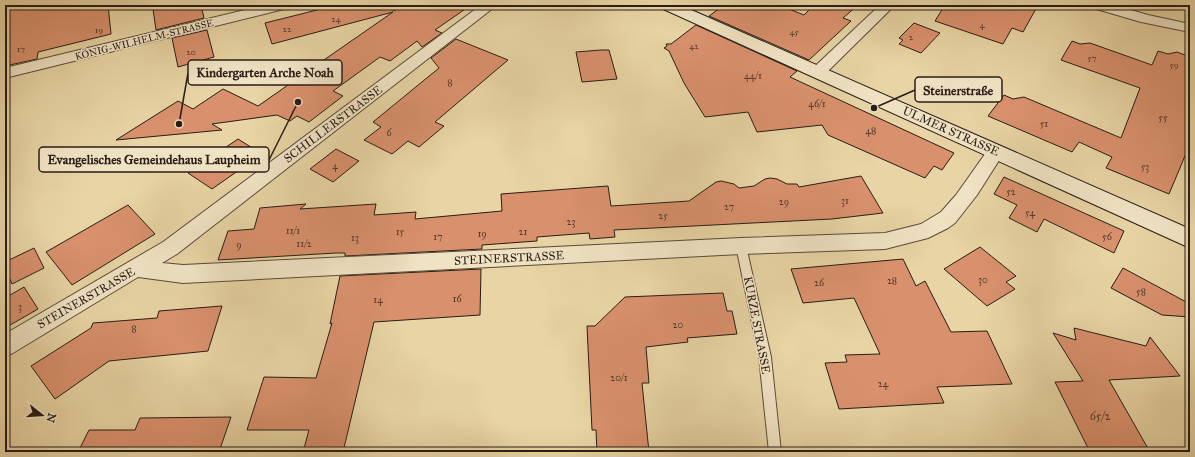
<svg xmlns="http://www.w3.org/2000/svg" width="1195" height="457" viewBox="0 0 1195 457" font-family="'IM FELL Great Primer',serif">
<rect width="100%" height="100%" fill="#e8d4a4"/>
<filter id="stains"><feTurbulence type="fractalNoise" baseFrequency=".005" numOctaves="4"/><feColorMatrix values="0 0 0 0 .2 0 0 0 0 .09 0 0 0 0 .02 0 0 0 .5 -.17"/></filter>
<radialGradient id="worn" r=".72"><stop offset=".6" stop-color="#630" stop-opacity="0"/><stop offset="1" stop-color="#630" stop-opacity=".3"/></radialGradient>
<path fill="#d9916d" stroke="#281c17" d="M5 5H108L111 34 38 52 37 59 5 66Z
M169 5H201L204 18 156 30 153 9Z
M337 5H393L394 11 403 5H471L435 30 442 33 422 47 417 41 390 61 380 57 333 91 343 96 309 122 297 116 290 121 277 115 212 124 222 130 116 140 178 101 193 109 223 89 258 106 301 76 315 83 321 62 393 12 272 44 265 23Z
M724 5H763L773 9 779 5 804 15 814 5H858L843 18 851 21 809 60 709 16Z
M945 5H1038L1023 32 1012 28 1003 44 935 21Z
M914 23 940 33 921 53 899 44 903 40 899 38Z
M696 25 797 71 790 77 954 153 942 170 934 166 925 178 828 135 822 125 757 132 748 112 705 117 684 83 669 51 664 48 667 46 666 44H671Z
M207 30 214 57 178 67 172 38Z
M456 39 508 60 435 122 444 126 419 147 408 141 392 154 364 140 381 127 373 122 439 68 431 58Z
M1072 41 1080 44 1090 43 1152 65 1158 51 1168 54 1177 52 1190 57V144L1169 194 1106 168 1112 157 1079 142 1072 152 988 116 1004 95 1013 99 1024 97 1121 138 1140 88 1061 60Z
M601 50H609L617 79 582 82 576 52Z
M238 139 262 154 212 189 188 173Z
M336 149 359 161 333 182 310 169Z
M861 176 883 213 832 219 614 230 615 237 590 239 589 233 537 237V241L482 245V249L345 256V253H336L218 260 228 231 254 229 260 208 306 204 300 209 376 204 374 215 416 212 415 219 502 211 501 194 608 186 611 206 689 201 716 182 721 181 734 184 739 188 754 186 765 179 770 178 777 179 787 184H797L799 187Z
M1004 177 1124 231 1114 253 1044 219 1037 232 1009 218 1017 205 994 194Z
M128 205 155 234 72 285 46 252Z
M980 247 1016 276 1006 282 1015 289 987 306 944 269Z
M34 248 44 268 12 284 5 267V262Z
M903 259 916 286 925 281 951 332 987 331 1012 384 937 387 944 403 839 409 825 363 847 362 845 355 880 354 854 298 803 303 791 269Z
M1123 268 1190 304V317L1162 315 1111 288Z
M481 269 480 315 374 322 343 452H303L309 430H247L264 377 316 378 332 323 330 324 340 276Z
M24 287 38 309 5 328V298Z
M723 293 727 311H732L737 334 687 338 688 342 646 347 649 383H642L649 452H597L596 430H592L587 326H595L625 297Z
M222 306 208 351 109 361 55 399 31 366 91 328 93 323 157 318 159 311Z
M1074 328 1146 346 1150 337 1180 376 1109 380 1150 452H1090L1055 382 1083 381 1053 333 1076 340Z
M231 417 219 452H78L89 430H135L140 418Z"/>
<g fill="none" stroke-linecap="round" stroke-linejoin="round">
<g stroke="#584a3a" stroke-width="2">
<path id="service" d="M741 242 745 243 746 246 771 357 781 452H769L759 357 736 246 737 243Z"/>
</g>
<g stroke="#584a3a" stroke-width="2">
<path id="minor" d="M265 5H290L288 8 5 78V68Z
M481 5H497L177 254 162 263 183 265 741 238 885 233 921 224 941 212 956 195 990 147 996 145 1002 147 1005 151 977 195 955 223 948 228 928 238 885 249 741 254 183 283 138 277 13 353 5 356V334L163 242Z
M880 5H895L824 75 818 77 812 75 810 72 812 69Z
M1091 5H1114L1148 15 1190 24V32L1141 22 1093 8Z
M1182 5H1190V9L1184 8Z"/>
</g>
<g stroke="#281c17" stroke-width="2">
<path id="secondary" d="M659 5H680L1190 229V248L661 8Z"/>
</g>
<use href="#service" fill="#f0e3c4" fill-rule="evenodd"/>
<use href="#minor" fill="#f0e3c4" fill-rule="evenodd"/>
<use href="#secondary" fill="#f0e3c4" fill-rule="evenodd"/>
</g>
<g text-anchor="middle" stroke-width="3" stroke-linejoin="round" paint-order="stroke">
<g font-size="9" fill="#54392c">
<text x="336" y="22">24</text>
<text x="982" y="28">4</text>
<text x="287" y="32">22</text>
<text x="99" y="33">19</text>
<text x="794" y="35">45</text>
<text x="911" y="40">2</text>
<text x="694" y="49">42</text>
<text x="21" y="52">17</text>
<text x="191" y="55">20</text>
<text x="1092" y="61">57</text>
<text x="1174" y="68">59</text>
</g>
<g font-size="10" fill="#281c17" stroke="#f0e3c4">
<text transform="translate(144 39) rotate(-14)" y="4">KÖNIG-WILHELM-STRASSE</text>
</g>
<g font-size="10" fill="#54392c">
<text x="753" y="79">44/1</text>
<text x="450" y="86">8</text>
<text x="817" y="107">46/1</text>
<text x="1163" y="121">55</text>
<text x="1044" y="127">51</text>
<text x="871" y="134">48</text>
<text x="389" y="136">6</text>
<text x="335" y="169">4</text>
<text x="1145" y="170">53</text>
<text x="1011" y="195">52</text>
<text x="845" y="204">31</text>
<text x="784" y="205">29</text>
<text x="729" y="210">27</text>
<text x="1030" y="216">54</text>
<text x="663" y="219">25</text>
<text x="571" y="225">23</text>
<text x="293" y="234">11/1</text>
<text x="400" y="235">15</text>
<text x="523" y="235">21</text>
<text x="482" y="237">19</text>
<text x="438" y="240">17</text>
<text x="1107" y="240">56</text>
<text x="355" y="241">13</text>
<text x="304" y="247">11/2</text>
<text x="239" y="248">9</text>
<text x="983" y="283">30</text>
<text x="892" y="284">28</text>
<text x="819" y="286">26</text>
<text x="1141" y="295">58</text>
<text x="457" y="302">16</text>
<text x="378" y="303">14</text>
<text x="20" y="310">3</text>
<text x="678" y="328">20</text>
<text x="134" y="332">8</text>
<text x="619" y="381">20/1</text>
<text x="883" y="387">24</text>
</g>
<g font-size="12" fill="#281c17" stroke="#f0e3c4">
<text transform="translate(333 124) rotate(-37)" y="4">SCHILLERSTRASSE</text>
<text transform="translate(951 131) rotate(24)" y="4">ULMER STRASSE</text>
<text transform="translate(509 258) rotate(-3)" y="4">STEINERSTRASSE</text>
<text transform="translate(86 298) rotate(-30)" y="4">STEINERSTRASSE</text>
<text transform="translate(757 325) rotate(79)" y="4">KURZE STRASSE</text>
</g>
<g font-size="12" fill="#54392c">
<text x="1100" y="420">65/2</text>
</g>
</g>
<path fill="none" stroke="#281c17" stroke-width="1.5" d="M179 124L188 73M874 108L915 90M298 102L269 160"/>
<g fill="#281c17" stroke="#f0e3c4" stroke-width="1.5">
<circle cx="179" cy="124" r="4"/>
<circle cx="874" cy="108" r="4"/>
<circle cx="298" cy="102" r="4"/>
</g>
<g fill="#f0e3c4" stroke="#281c17" stroke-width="1.5">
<rect x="188" y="60" width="154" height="25" rx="4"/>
<rect x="915" y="77" width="87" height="25" rx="4"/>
<rect x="39" y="147" width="230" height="25" rx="4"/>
</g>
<g font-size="13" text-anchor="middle" font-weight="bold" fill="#281c17">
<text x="265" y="77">Kindergarten Arche Noah</text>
<text x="958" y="95">Steinerstraße</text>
<text x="154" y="164">Evangelisches Gemeindehaus Laupheim</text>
</g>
<rect width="1195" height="457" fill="none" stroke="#e8d4a4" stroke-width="20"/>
<rect x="6" y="6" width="1183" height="445" fill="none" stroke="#281c17" stroke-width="2"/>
<rect x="10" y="10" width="1175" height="437" fill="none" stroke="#281c17"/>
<g transform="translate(42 415) rotate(107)" stroke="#f0e3c4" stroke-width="3" paint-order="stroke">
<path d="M0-3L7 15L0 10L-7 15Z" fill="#281c17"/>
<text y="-6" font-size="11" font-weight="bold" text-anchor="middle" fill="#281c17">N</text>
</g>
<rect width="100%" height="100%" filter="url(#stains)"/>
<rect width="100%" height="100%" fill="url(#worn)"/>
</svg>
